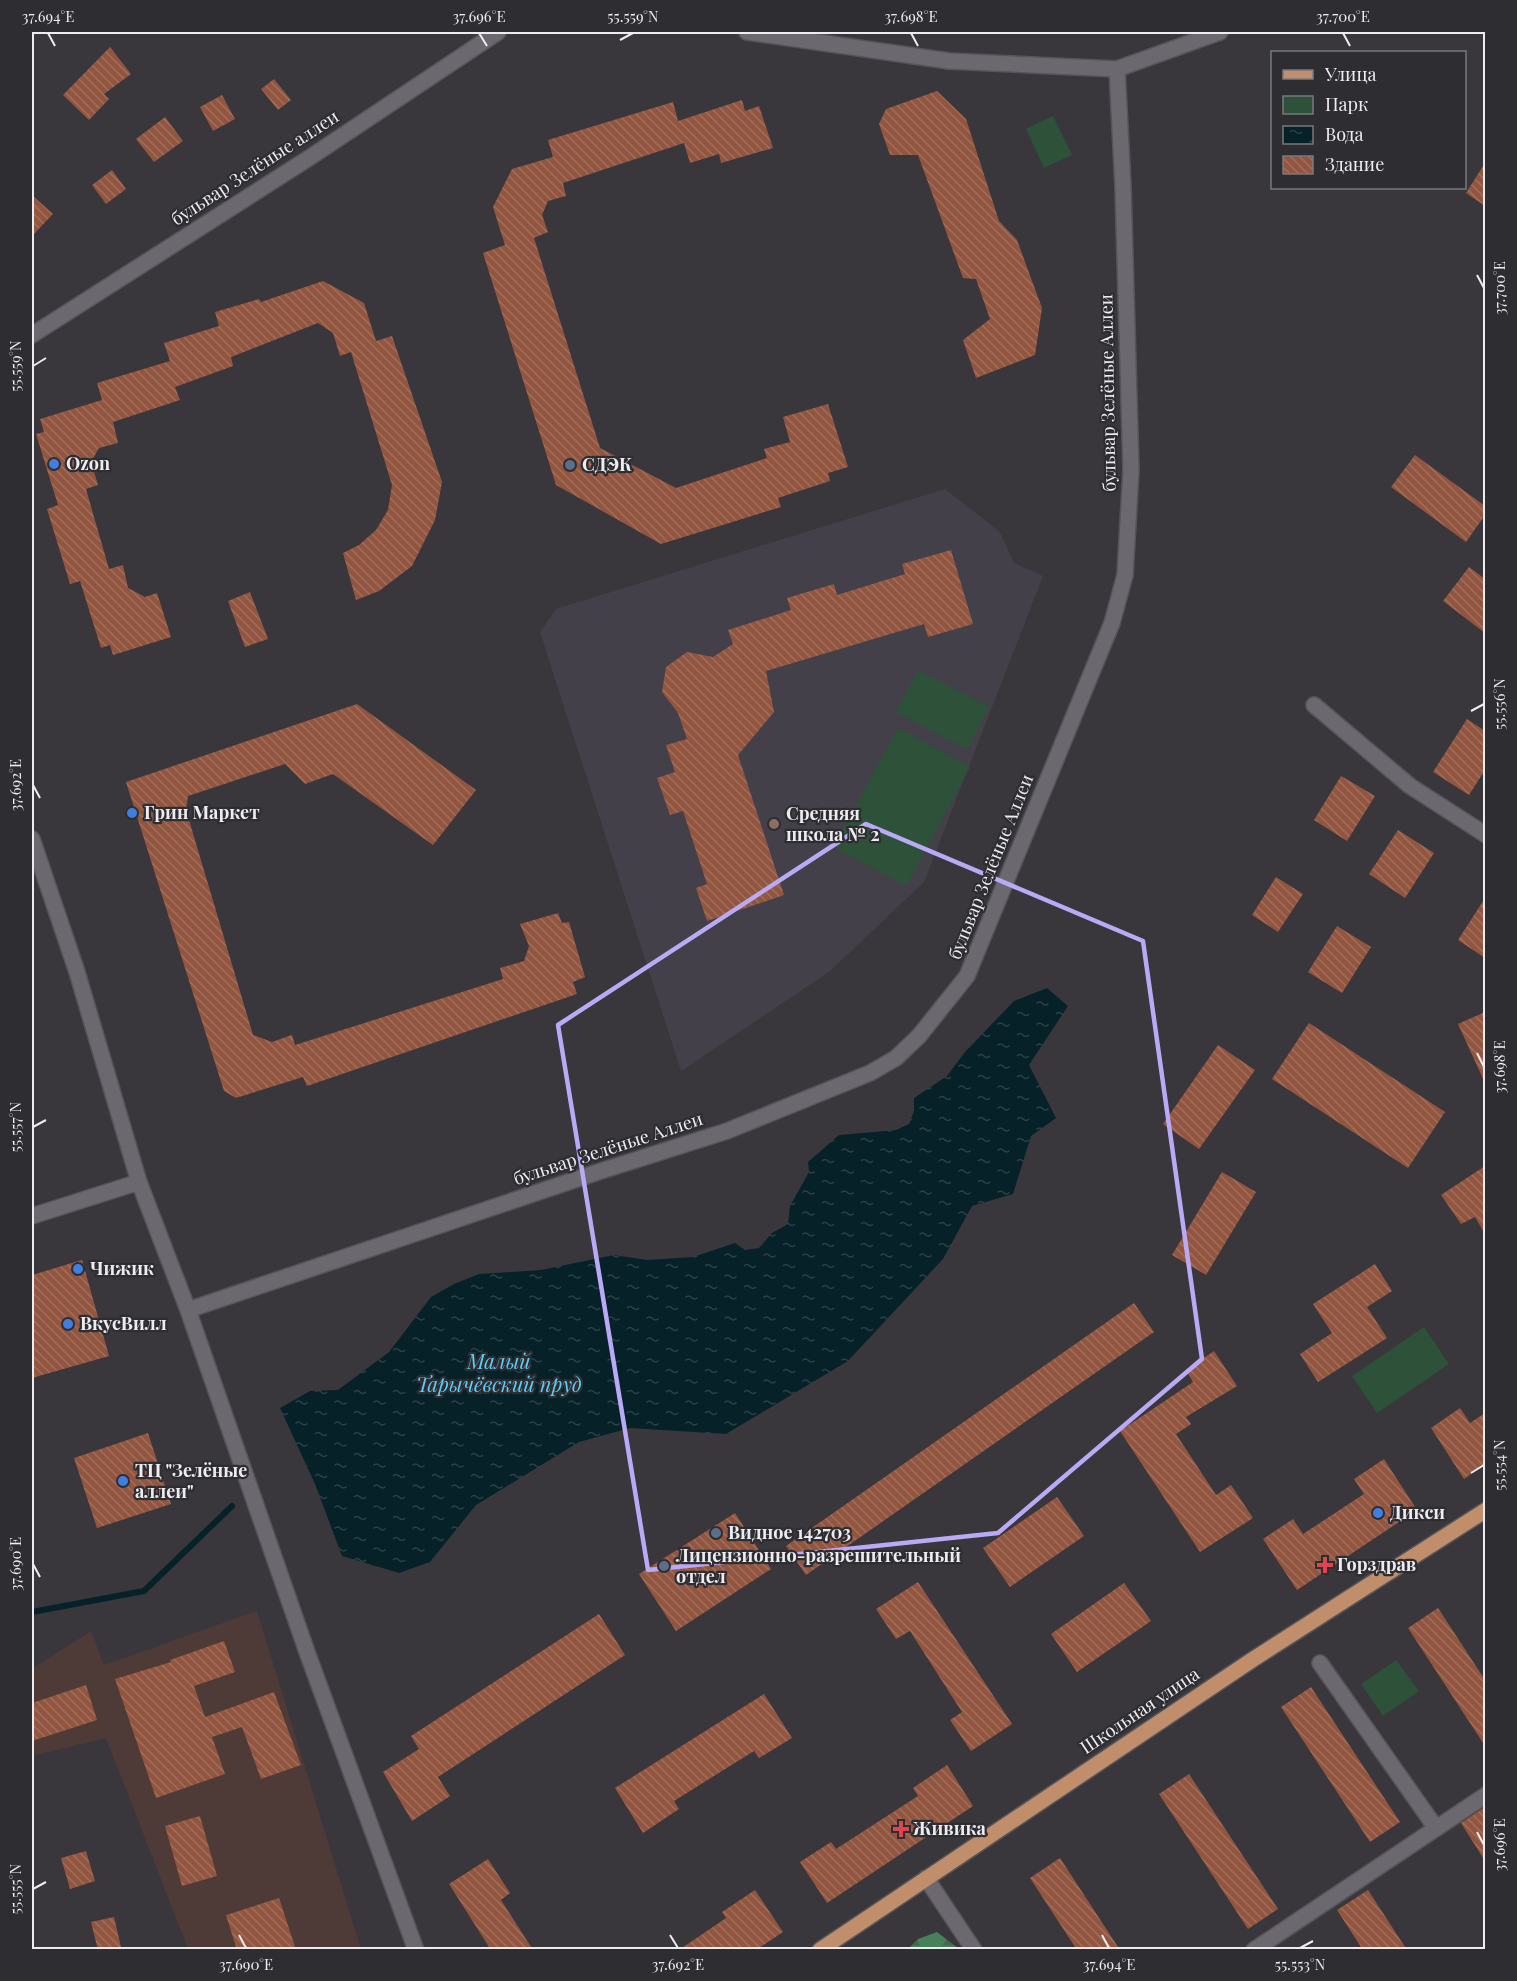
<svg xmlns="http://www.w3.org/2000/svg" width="1517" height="1981" viewBox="0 0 1517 1981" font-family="'Playfair Display',serif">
<defs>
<pattern id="forest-firs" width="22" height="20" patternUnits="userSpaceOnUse" patternTransform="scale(1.5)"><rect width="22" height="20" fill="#46815a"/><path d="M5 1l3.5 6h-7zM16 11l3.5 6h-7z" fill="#466752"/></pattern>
<pattern id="water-ripples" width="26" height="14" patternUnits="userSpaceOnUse" patternTransform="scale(1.5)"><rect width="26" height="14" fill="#072129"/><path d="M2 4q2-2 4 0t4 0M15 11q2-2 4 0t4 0" fill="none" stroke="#2b4148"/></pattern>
<pattern id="building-back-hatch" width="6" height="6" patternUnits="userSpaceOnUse" patternTransform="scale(1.5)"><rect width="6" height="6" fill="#925640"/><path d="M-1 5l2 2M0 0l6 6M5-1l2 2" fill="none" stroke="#a26e5c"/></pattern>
</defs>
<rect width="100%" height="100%" fill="#39373c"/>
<path fill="#4e3a37" d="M257 1611 361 1949H188L106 1738 32 1756V1669L91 1631 104 1665Z"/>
<path fill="#43404a" d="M945 489 1000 532 1014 563 1043 576 924 882 829 972 681 1071 540 632 556 609Z"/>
<path fill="url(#forest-firs)" d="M937 1932 959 1949H908L918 1939Z"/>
<path fill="#2d5139" d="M1053 116 1072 155 1044 168 1026 129Z
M918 670 989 707 967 749 896 712Z
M898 728 970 767 906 886 833 847Z
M1424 1327 1449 1364 1377 1413 1352 1376Z
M1396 1660 1419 1691 1383 1716 1361 1684Z"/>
<path fill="url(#water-ripples)" d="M1047 988 1068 1006 1029 1065 1056 1118 1031 1136 1013 1194 972 1206 943 1259 848 1361 726 1434 630 1428 579 1442 476 1505 430 1562 399 1573 342 1556 315 1484 280 1408 310 1391 338 1390 389 1352 431 1297 454 1284 479 1274 541 1270 614 1255 647 1260 693 1257 735 1243 745 1250 759 1248 772 1233 788 1224 790 1206 809 1172 808 1162 839 1135 896 1130 909 1124 914 1111V1098L947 1076 965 1052 1014 1001Z"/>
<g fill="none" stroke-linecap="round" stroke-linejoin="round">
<path stroke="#072129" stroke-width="6" d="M32 1612 144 1591 232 1506"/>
</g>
<path fill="url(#building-back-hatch)" d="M110 47 131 74 104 94 109 99 89 120 63 95Z
M274 79 291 100 278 110 261 89Z
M937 91 966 119 999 221 1017 240 1042 308 1035 355 976 378 963 340 990 319 976 279 963 278 918 155H890L879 124 886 109Z
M222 95 235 119 213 131 200 107Z
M742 100 745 111 759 106 773 148 721 163 719 154 690 163 684 143 563 183 566 196 548 201 542 215 548 232 534 238 600 448 676 488 767 458 764 449 790 442 783 417 828 404 848 467 828 473 830 481 778 498 781 507 661 544 556 485 483 253 505 245 493 207 512 169 553 157 548 140 673 102 678 121Z
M165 117 183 141 154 162 136 139Z
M1485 163V206L1466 193Z
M112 170 126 189 106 204 92 185Z
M32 195 53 214 32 236Z
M323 281 364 303 376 341 392 336 442 482 435 520 412 566 379 591 356 600 343 553 359 545 376 530 388 510 392 485 351 352 340 356 333 333 318 323 231 357 233 366 175 387 180 400 113 422 118 443 99 448 91 462 98 485 86 489 109 569 123 565 128 588 145 597 157 593 171 637 113 655 110 645 101 648 80 581 70 584 47 509 58 505 36 434 44 432 40 419 102 400 97 383 170 361 164 343 219 326 215 312 259 299 261 302Z
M1415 455 1485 506V515L1466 542 1391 487Z
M951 550 973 624 928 637 924 624 766 671 774 712 738 755 784 895 707 921 696 888 707 884 683 811 670 815 657 778 675 772 666 745 687 739 678 713 662 692 666 667 687 652 713 657 733 644 728 630 791 610 787 598 834 584 837 595 905 574 902 564Z
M1469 567 1485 579V633L1443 601Z
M250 592 268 639 245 647 228 601Z
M357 704 476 790 433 845 333 774 305 784 285 764 188 796 186 810 253 1035 272 1042 292 1035 295 1045 503 979 500 968 524 961 529 946 520 924 558 913 562 923 569 922 585 977 573 982 577 994 307 1086 303 1077 236 1098 224 1091 126 782Z
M1467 719 1485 731V770L1469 795 1433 772Z
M1341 776 1375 796 1347 841 1314 820Z
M1398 830 1434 853 1405 898 1369 874Z
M1276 877 1303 894 1278 932 1252 915Z
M1485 898V958L1458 940Z
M1337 926 1371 947 1342 993 1308 972Z
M1485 1012V1083L1458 1024Z
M1309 1023 1445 1112 1408 1168 1272 1079Z
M1218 1045 1255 1070 1199 1149 1163 1124Z
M1485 1166V1234L1475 1217 1461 1224 1441 1195Z
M1222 1172 1256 1192 1206 1275 1172 1255Z
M82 1260 109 1356 32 1378V1275Z
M1375 1264 1392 1291 1367 1307 1387 1338 1318 1382 1300 1354 1332 1333 1313 1304Z
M1134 1303 1154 1332 806 1575 786 1546Z
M1214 1351 1237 1386 1186 1417 1191 1424 1176 1434 1216 1495 1231 1485 1253 1518 1200 1552 1120 1431 1193 1382 1186 1370Z
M1460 1408 1470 1423 1485 1413V1464L1464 1479 1431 1428Z
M148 1433 171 1504 97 1528 74 1458Z
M1384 1459 1417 1510 1297 1590 1263 1539 1293 1519 1303 1534 1364 1494 1354 1479Z
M1057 1497 1084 1536 1010 1587 983 1548Z
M735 1513 771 1569 676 1631 639 1574Z
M918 1582 1012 1724 971 1751 950 1720 962 1712 910 1631 896 1639 876 1609Z
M1124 1583 1151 1621 1077 1672 1051 1634Z
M1438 1608 1485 1680V1746L1408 1628Z
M599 1614 625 1655 438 1777 450 1796 412 1821 383 1772 419 1749 411 1736Z
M224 1641 235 1672 194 1686 205 1717 274 1692 301 1765 261 1779 242 1727 212 1737 225 1774 156 1798 115 1679 171 1662 170 1660Z
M86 1685 97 1720 32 1741V1703Z
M1311 1687 1400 1822 1370 1842 1281 1707Z
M764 1694 792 1738 759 1758 754 1751 674 1801 679 1809 643 1833 615 1788Z
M947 1765 973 1806 827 1903 800 1862 831 1842 836 1849 918 1796 913 1788Z
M1189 1774 1278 1909 1248 1929 1159 1794Z
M1485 1807V1861L1461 1823Z
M200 1816 217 1876 182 1886 165 1826Z
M86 1851 95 1881 70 1889 61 1858Z
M1060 1858 1120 1950H1077L1030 1878Z
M488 1859 510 1893 501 1900 533 1950H491L449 1884Z
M755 1890 783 1932 756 1950H679L726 1918 722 1912Z
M1368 1890 1407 1950H1363L1337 1910Z
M279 1898 296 1950H237L226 1915Z
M114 1917 121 1947 98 1950 91 1922Z"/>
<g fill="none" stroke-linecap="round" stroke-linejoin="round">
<g stroke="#555458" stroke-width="18">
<path id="minor" d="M747 32 949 61 1117 69 1220 32
M32 335 309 158 498 32
M1314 705 1410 786 1486 835
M32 839 77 972 139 1182 188 1310 307 1652 416 1950
M32 1216 139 1182
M188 1310 601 1171 727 1131 870 1073 896 1058 919 1036 967 976 1112 623 1125 575 1131 470 1123 187 1117 69
M1320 1663 1436 1828
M926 1878 974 1950
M1254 1950 1486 1795"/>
</g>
<g stroke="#555458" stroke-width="18">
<path id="major" d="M820 1950 1252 1660 1486 1510"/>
</g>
<use href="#minor" stroke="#6b696f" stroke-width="15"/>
<use href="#major" stroke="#c18e6b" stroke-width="15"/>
</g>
<path fill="none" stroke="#baaaf6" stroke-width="4.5" stroke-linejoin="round" d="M866 824 1143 941 1202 1359 998 1533 648 1570 558 1025Z"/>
<path fill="none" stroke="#edecf0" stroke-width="2" d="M48 33 55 46M479 33 487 46M911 33 918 46M1343 33 1350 46M620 40 633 33M1477 275 1484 288M33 366 46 358M1471 711 1484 704M33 785 40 798M1477 1053 1484 1067M33 1127 46 1120M1471 1473 1484 1465M33 1564 40 1577M1477 1832 1484 1845M33 1889 46 1882M239 1935 246 1948M670 1935 678 1948M1102 1935 1109 1948M1300 1948 1313 1941"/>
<g fill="#3f7fe0" stroke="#2e2d32" stroke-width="2">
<circle cx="54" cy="464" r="6"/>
<circle cx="132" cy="813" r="6"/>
<circle cx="78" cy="1269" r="6"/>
<circle cx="68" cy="1324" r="6"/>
<circle cx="123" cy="1481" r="6"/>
<circle cx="1378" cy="1513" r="6"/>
</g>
<g fill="#5c6f8a" stroke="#2e2d32" stroke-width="2">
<circle cx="570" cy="465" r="6"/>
<circle cx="716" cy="1533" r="6"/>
<circle cx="664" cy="1566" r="6"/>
</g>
<circle fill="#8d6e63" stroke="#2e2d32" stroke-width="2" cx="774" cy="824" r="6"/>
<g fill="#e0444e" stroke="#2e2d32" stroke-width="2">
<path d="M1322 1556h6v6h6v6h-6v6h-6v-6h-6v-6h6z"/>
<path d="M898 1820h6v6h6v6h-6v6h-6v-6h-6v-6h6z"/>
</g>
<g text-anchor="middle" stroke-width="4.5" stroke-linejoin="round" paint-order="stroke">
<g font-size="18" fill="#edecf0" stroke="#2e2d32">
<text transform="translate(255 168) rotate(-33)" y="6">бульвар Зелёные аллеи</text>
<text transform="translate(1108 393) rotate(-91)" y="6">бульвар Зелёные Аллеи</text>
<text transform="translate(991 867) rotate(-68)" y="6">бульвар Зелёные Аллеи</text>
<text transform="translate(608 1149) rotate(-18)" y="6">бульвар Зелёные Аллеи</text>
<text transform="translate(1140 1711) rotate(-34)" y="6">Школьная улица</text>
</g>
<g font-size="18" font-weight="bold" fill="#edecf0" stroke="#2e2d32" text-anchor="start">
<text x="66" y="470">Ozon</text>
<text x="582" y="471">СДЭК</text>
<text x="144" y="819">Грин Маркет</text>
<text x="786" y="820">Средняя<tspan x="786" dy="21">школа № 2</tspan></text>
<text x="90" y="1275">Чижик</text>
<text x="80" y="1330">ВкусВилл</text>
<text x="135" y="1477">ТЦ "Зелёные<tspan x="135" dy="21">аллеи"</tspan></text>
<text x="1390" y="1519">Дикси</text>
<text x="728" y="1539">Видное 142703</text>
<text x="676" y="1562">Лицензионно-разрешительный<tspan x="676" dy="21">отдел</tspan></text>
<text x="1337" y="1571">Горздрав</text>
<text x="913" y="1835">Живика</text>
</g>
<g font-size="20" font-style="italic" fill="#5ccff7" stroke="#2e2d32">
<text x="499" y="1369">Малый<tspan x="499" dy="23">Тарычёвский пруд</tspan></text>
</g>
</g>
<rect width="1517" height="1981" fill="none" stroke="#2e2d32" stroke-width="66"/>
<rect x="1271" y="51" width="195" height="138" fill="#2e2d32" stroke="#7a797e" stroke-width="1.5"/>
<rect x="1283" y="70" width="30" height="9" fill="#c18e6b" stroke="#7a797e" stroke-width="1.5"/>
<text x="1325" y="81" font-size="18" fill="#edecf0">Улица</text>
<rect x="1283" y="96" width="30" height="18" fill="#2d5139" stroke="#7a797e" stroke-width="1.5"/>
<text x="1325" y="111" font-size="18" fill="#edecf0">Парк</text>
<rect x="1283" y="126" width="30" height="18" fill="url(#water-ripples)" stroke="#7a797e" stroke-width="1.5"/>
<text x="1325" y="141" font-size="18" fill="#edecf0">Вода</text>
<rect x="1283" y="156" width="30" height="18" fill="url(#building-back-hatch)" stroke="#7a797e" stroke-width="1.5"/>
<text x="1325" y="171" font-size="18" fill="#edecf0">Здание</text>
<rect x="33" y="33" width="1451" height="1915" fill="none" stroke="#edecf0" stroke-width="2"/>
<g font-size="15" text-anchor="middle" fill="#edecf0">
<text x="48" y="22">37.694°E</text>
<text x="479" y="22">37.696°E</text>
<text x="633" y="22">55.559°N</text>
<text x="911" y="22">37.698°E</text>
<text x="1343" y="22">37.700°E</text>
<text transform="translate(1500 288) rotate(-90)" y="5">37.700°E</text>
<text transform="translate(16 366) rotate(-90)" y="5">55.559°N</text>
<text transform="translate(1500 704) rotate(-90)" y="5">55.556°N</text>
<text transform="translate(16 785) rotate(-90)" y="5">37.692°E</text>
<text transform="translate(1500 1067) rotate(-90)" y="5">37.698°E</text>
<text transform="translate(16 1127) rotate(-90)" y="5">55.557°N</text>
<text transform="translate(1500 1465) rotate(-90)" y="5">55.554°N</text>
<text transform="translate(16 1564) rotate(-90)" y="5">37.690°E</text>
<text transform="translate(1500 1845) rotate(-90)" y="5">37.696°E</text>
<text transform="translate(16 1889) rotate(-90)" y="5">55.555°N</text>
<text x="246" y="1970">37.690°E</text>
<text x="678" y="1970">37.692°E</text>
<text x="1109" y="1970">37.694°E</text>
<text x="1300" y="1970">55.553°N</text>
</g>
</svg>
